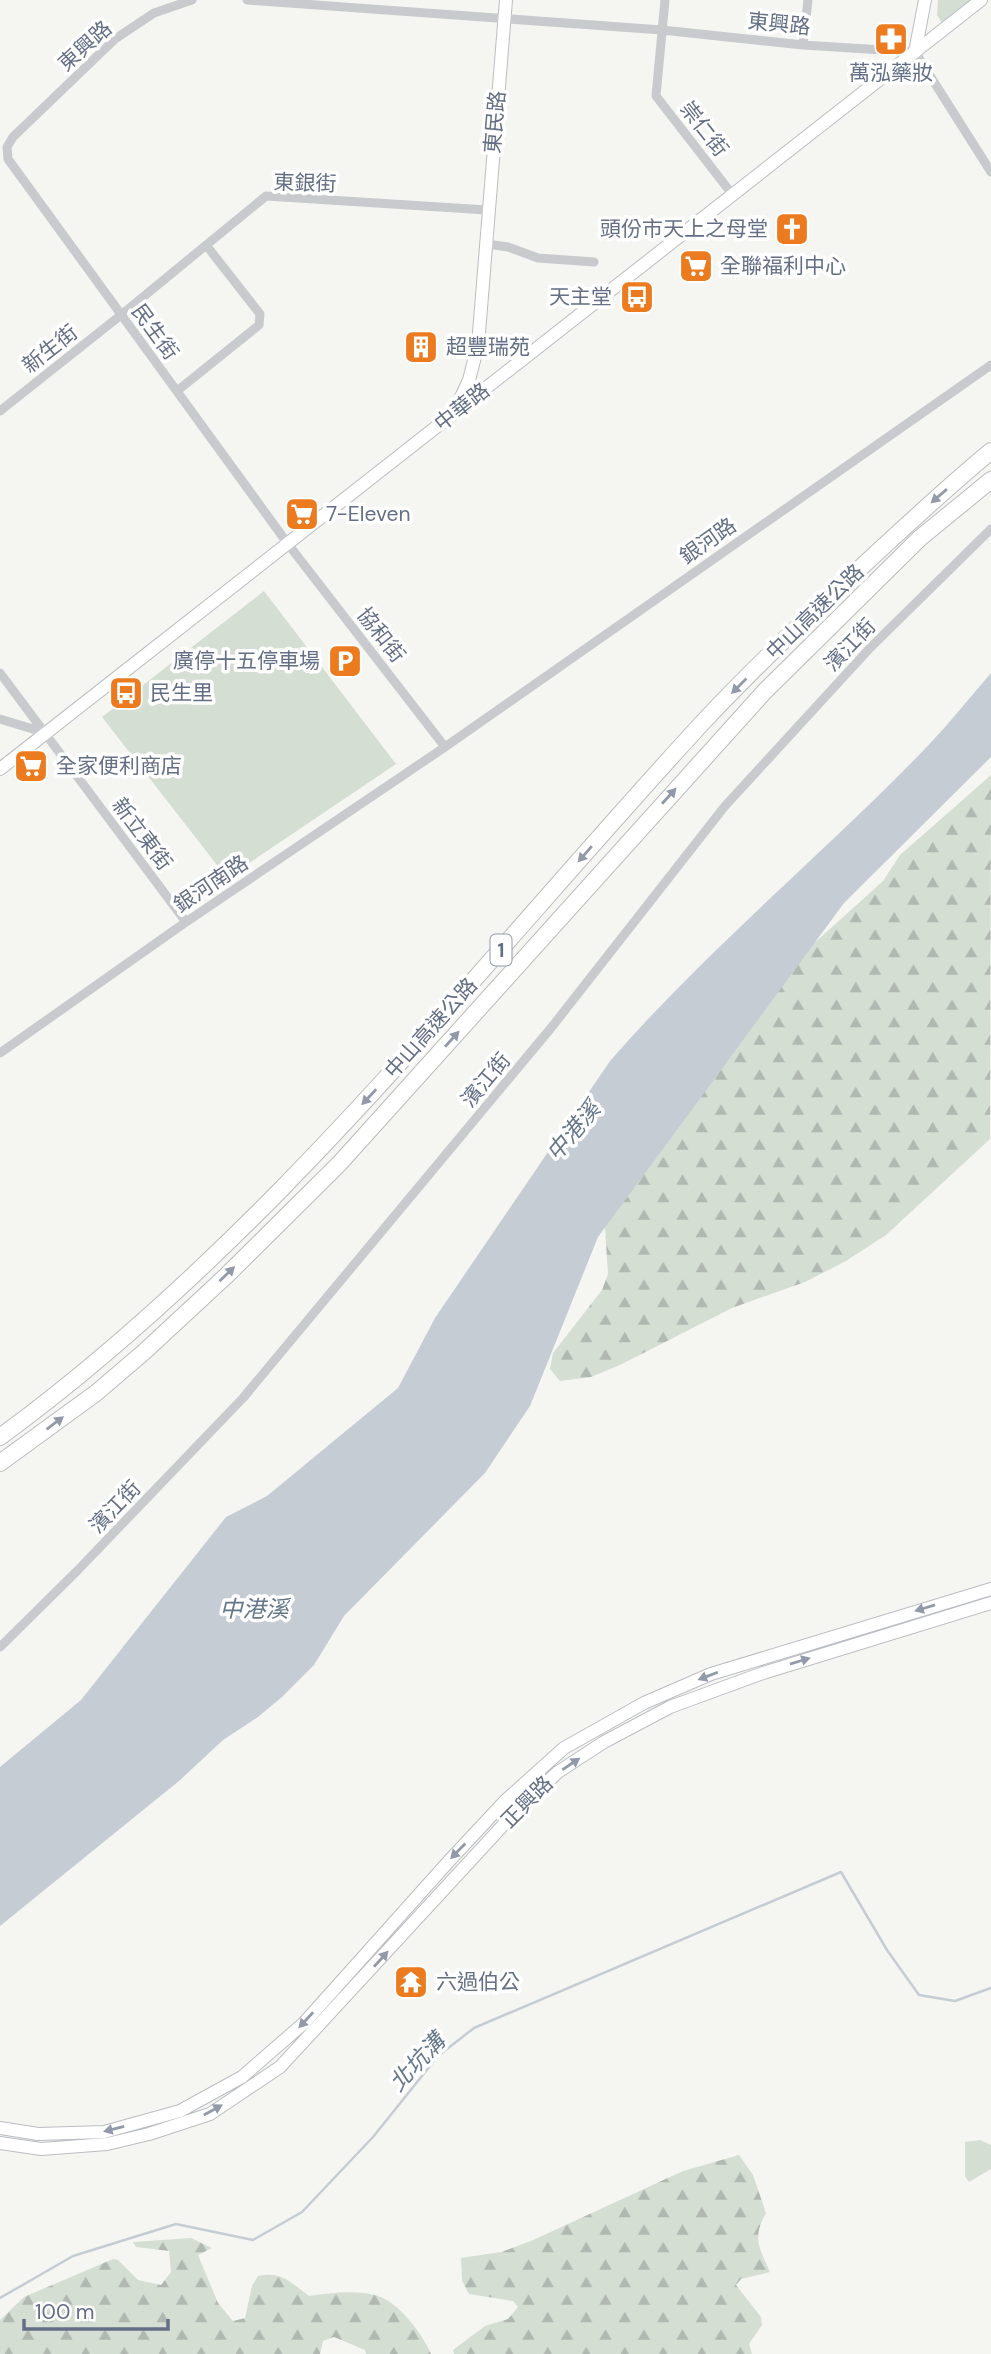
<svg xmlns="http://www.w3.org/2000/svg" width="991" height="2354" viewBox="0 0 991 2354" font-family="'DM Sans','Noto Sans TC',sans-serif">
<defs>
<pattern id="forest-firs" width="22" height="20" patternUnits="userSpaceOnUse" patternTransform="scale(1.75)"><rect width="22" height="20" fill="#d5ded3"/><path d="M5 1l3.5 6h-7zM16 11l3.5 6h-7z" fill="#b0b8b1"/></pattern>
</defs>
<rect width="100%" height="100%" fill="#f5f6f2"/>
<path fill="url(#forest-firs)" d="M991 775 990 1139 886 1235 846 1261 805 1282 732 1308 620 1365 591 1377 560 1381 550 1369 553 1353 602 1290 608 1274 605 1228 613 1200 811 946 883 881 900 855Z
M739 2155 753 2175 766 2213C752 2238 759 2247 770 2272L741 2279 736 2285 761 2317 762 2325 749 2344 752 2354H454L453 2350 485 2326 508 2319 518 2307 513 2301 469 2294 462 2281 461 2258 501 2252 531 2241 683 2171Z
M191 2238 212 2248 198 2255 218 2303 233 2321 245 2318 252 2286 258 2276C282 2271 290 2282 309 2296 331 2293 353 2290 375 2295 398 2301 422 2333 431 2354H366L365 2350 334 2337 323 2341 320 2354H0V2320L24 2297 113 2259 118 2260 138 2280 161 2285 171 2272 169 2251 136 2247 133 2242Z"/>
<path fill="#d5ded3" d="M938 0H976L944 26 937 15Z
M264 591 396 764 227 878 102 717Z
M980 2140 991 2145V2169L969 2182 965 2176V2142Z"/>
<path fill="#c5ccd3" d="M991 673V757L844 903 598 1237 530 1406 485 1473 344 1616 314 1665 282 1697 258 1717 223 1740 179 1781 0 1926V1767L81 1700 226 1517 267 1496 398 1388 435 1318 610 1061C705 952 816 860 917 757 943 731 967 701 991 673Z"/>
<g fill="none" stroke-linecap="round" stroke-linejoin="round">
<path stroke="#c5ccd3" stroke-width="2.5" d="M0 2298 73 2256 176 2224 253 2240 302 2212 373 2137 438 2056 474 2028 841 1872 887 1950 919 1995 955 2001 991 1988"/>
<g stroke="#babdc2" stroke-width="14">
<path id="secondary" d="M915 52 925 0
M456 408 469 380 478 345 506 0
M0 769 981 0
M0 2128 38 2134 104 2132 180 2111 242 2077 304 2023 449 1861 505 1801 564 1748 644 1703 711 1674 991 1589
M0 2143 41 2149 107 2144 149 2134 210 2114 280 2067 519 1808 558 1772 604 1742 670 1707 763 1673 991 1603"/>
</g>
<g stroke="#babbbf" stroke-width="18">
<path id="highway" d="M0 1437C273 1237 477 967 704 721 747 675 793 631 839 588 889 541 938 495 991 451
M0 1463 96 1393 144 1352 226 1276 339 1164 765 691 920 538 991 480"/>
</g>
<path stroke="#c8cace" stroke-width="9" d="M192 0 154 13 115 39 13 137 7 147 8 159 288 544 445 747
M247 0 662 30 803 45 915 52 991 172
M665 0 656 96 732 194
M803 45 808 0
M487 244 508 247 538 258 594 262
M177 391 259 325 260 314 206 245
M0 411 121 315 266 196 487 210
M0 673 186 922
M0 719 46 733
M0 1053 186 922 445 747 991 365
M0 1647 77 1571 243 1398 551 1028 725 806 870 648 991 529"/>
<use href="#secondary" stroke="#fff" stroke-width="12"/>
<use href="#highway" stroke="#fff" stroke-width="16"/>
</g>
<defs><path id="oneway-solid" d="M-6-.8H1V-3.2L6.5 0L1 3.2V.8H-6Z" transform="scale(1.75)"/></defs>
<g fill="#929aaa">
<use href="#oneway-solid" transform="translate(939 496) rotate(139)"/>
<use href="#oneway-solid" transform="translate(739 686) rotate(135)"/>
<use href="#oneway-solid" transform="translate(669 796) rotate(-48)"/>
<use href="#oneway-solid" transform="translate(585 854) rotate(131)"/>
<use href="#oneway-solid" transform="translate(452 1039) rotate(-48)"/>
<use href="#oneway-solid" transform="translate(369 1097) rotate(133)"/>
<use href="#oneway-solid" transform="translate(227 1274) rotate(-44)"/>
<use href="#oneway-solid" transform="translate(55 1423) rotate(-37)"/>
<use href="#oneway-solid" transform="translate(925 1608) rotate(163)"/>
<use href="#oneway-solid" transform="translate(800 1661) rotate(-17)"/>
<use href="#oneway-solid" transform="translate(708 1676) rotate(159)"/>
<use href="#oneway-solid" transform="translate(571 1764) rotate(-34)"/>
<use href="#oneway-solid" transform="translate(458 1851) rotate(134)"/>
<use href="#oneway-solid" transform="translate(381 1959) rotate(-48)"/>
<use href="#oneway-solid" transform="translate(306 2020) rotate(133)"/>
<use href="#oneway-solid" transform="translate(213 2110) rotate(-29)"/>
<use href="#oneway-solid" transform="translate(114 2129) rotate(166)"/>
</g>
<defs>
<g id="pharmacy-square" transform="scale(1.75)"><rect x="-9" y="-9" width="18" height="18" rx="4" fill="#eb7b1e" stroke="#fff"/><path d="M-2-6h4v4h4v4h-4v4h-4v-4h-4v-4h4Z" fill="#fff"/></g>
<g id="church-square" transform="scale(1.75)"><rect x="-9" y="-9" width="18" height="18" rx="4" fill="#eb7b1e" stroke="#fff"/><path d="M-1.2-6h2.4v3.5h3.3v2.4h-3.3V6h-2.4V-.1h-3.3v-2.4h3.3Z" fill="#fff"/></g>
<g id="supermarket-square" transform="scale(1.75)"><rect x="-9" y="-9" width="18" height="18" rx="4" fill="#eb7b1e" stroke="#fff"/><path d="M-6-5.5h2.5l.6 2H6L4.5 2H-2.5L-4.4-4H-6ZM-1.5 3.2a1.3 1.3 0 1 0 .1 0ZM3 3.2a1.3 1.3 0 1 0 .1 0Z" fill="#fff"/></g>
<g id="bus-square" transform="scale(1.75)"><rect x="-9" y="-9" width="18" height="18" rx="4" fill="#eb7b1e" stroke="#fff"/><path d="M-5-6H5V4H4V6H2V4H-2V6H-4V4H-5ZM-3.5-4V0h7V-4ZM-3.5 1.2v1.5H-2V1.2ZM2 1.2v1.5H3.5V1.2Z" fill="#fff"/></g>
<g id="building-square" transform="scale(1.75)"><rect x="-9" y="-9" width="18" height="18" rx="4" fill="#eb7b1e" stroke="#fff"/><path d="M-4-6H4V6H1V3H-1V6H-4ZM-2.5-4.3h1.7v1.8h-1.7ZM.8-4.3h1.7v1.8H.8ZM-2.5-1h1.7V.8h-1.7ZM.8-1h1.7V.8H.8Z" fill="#fff"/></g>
<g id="parking-square" transform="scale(1.75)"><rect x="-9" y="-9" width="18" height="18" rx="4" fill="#eb7b1e" stroke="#fff"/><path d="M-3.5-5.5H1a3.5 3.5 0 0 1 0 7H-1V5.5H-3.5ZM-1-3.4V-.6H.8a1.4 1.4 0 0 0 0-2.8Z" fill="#fff"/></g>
<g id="temple-square" transform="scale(1.75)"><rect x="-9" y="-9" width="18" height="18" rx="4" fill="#eb7b1e" stroke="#fff"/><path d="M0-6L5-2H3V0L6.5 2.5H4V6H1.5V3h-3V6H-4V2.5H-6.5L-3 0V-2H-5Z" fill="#fff"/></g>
</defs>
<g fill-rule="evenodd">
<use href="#pharmacy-square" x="891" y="39"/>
<use href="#church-square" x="792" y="229"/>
<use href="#supermarket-square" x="696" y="266"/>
<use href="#bus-square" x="637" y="297"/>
<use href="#building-square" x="421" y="347"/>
<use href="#supermarket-square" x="302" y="514"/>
<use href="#parking-square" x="345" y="661"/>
<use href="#bus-square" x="126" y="693"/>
<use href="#supermarket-square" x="31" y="766"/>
<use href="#temple-square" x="411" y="1982"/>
</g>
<g text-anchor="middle" stroke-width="7" stroke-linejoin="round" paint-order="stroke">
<rect fill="#fff" stroke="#929aaa" stroke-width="2" x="490.5" y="934.5" width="21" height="31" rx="5"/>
<g font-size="19" font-weight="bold" fill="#646f85">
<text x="501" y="957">1</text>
</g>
<g font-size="21" fill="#646f85" stroke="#fff">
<text transform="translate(779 24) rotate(6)" y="7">東興路</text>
<text transform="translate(85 46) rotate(-42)" y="7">東興路</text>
<text transform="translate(495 122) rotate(-85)" y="7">東民路</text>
<text transform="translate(704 129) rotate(52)" y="7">崇仁街</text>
<text transform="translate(305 183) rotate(2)" y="7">東銀街</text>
<text transform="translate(155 332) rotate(54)" y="7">民生街</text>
<text transform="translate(50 349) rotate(-38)" y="7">新生街</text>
<text transform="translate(462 407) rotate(-38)" y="7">中華路</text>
<text transform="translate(708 541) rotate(-35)" y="7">銀河路</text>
<text transform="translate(815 612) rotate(-44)" y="7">中山高速公路</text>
<text transform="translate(381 635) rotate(52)" y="7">協和街</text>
<text transform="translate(850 645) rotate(-46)" y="7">濱江街</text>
<text transform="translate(142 834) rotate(53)" y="7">新立東街</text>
<text transform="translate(211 884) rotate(-34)" y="7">銀河南路</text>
<text transform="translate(431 1028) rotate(-48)" y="7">中山高速公路</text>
<text transform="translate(486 1080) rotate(-50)" y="7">濱江街</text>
<text transform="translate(115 1507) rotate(-46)" y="7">濱江街</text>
<text transform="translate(527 1802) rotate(-45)" y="7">正興路</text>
</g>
<g font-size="21" fill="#646f85" stroke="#fff" text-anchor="start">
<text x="891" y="80" text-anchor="middle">萬泓藥妝</text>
<text x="768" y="236" text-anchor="end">頭份市天上之母堂</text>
<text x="720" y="273">全聯福利中心</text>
<text x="612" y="304" text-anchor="end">天主堂</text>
<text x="446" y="354">超豐瑞苑</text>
<text x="326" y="521">7-Eleven</text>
<text x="320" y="668" text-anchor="end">廣停十五停車場</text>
<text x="150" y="700">民生里</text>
<text x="56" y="773">全家便利商店</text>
<text x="436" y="1989">六過伯公</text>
</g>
<g font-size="23" font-style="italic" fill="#647789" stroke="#fff">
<text transform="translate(573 1131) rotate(-50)" y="8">中港溪</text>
<text x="254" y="1617">中港溪</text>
<text transform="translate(417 2062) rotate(-47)" y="8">北坑溝</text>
</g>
</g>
<path d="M24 2319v10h144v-10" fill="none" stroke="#646f85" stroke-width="3.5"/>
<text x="35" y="2319" font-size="21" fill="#646f85" stroke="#ffffff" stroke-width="5" paint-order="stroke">100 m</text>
</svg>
